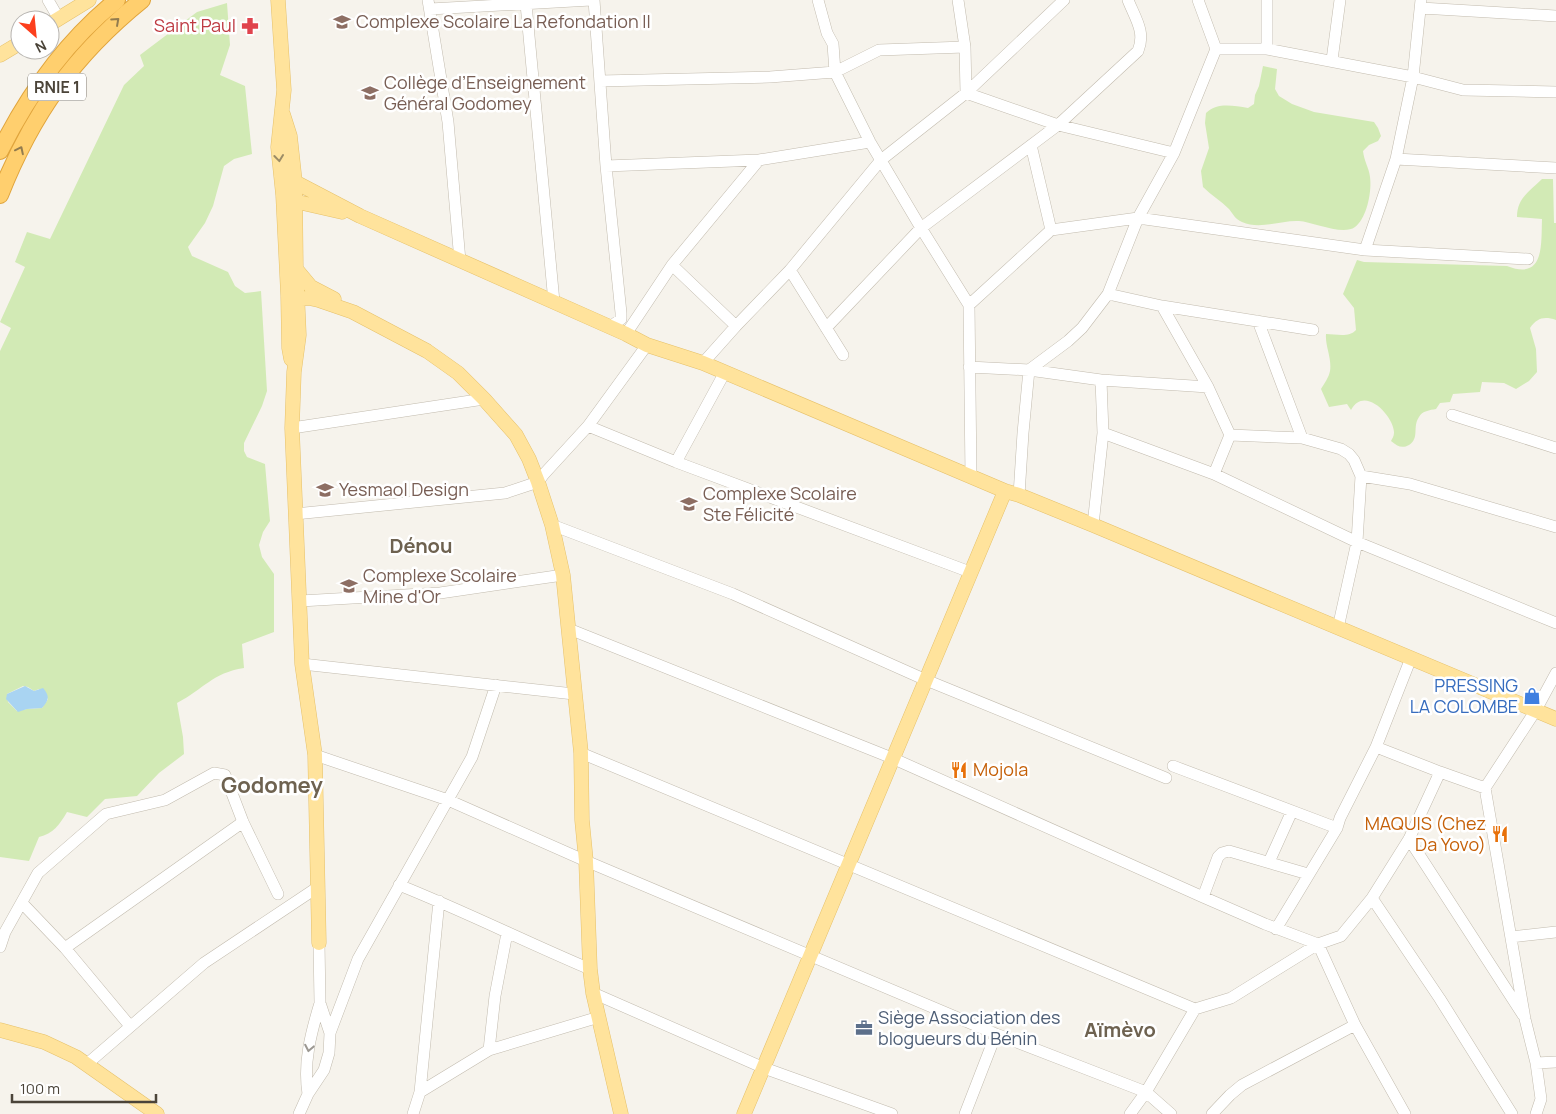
<svg xmlns="http://www.w3.org/2000/svg" width="1556" height="1114" viewBox="0 0 1556 1114" font-family="Manrope,sans-serif">
<rect width="100%" height="100%" fill="#f6f3ec"/>
<path fill="#d2eab5" fill-rule="evenodd" d="M227 3 230 45 220 75 245 86 252 154 234 159 224 166 213 206 205 223 188 247 192 256 228 272 235 286 245 293 261 291 267 391 262 406 244 443V451L247 457 265 464 270 521 263 532 259 545 262 557 274 574V632L242 644 244 668C212 673 204 689 177 703L183 737 184 754 159 773 137 796 105 799 87 817 67 812C60 824 53 834 39 837L29 861 0 857V351L11 328 0 322 25 267 15 262 27 232 50 239 124 85 144 66 140 55 197 12ZM23 686 28 687 34 691 39 689 48 699 42 708 27 709 17 711 8 702 7 694Z
M1263 66 1277 69 1275 89 1279 96 1292 104 1314 112 1374 122 1378 128 1381 136 1378 141 1369 145 1363 151C1364 161 1369 168 1370 177 1372 191 1367 218 1355 227 1343 236 1313 222 1299 221 1281 220 1260 230 1242 222 1235 219 1234 215 1229 209 1221 201 1211 195 1203 187L1201 171 1209 148 1205 123 1206 113C1218 102 1233 106 1248 108L1254 104 1255 95 1259 86Z
M1542 179H1553L1554 223H1556V320C1544 316 1537 318 1530 328L1536 349 1537 372 1529 381 1516 389 1504 383 1482 382 1480 392 1453 394 1450 402 1440 403 1436 409C1430 410 1422 411 1419 417 1412 427 1420 438 1409 445 1402 449 1397 446 1391 441 1392 439 1394 436 1394 433 1395 418 1365 384 1351 410L1347 404 1329 407 1321 389C1324 384 1329 377 1330 371 1332 358 1325 346 1326 334 1336 334 1349 338 1356 330L1354 308 1343 294 1357 260 1364 262 1507 266C1545 281 1541 244 1542 219L1517 217C1517 198 1529 192 1542 179Z"/>
<path fill="#a9d4f2" d="M25 686 34 691 43 688C50 696 49 700 42 708L27 709 18 712 6 699 7 694Z"/>
<g fill="none" stroke-linecap="round" stroke-linejoin="round">
<g stroke="#c2bbae" stroke-width="12">
<path id="minor" d="M48 0 59 19
M428 0 448 122 460 261
M594 0 606 166 621 313V319L610 327
M818 0 827 33 833 44 835 72 870 142 921 228 969 305 971 477
M958 0 965 47 966 93
M526 4 554 302
M1421 8 1556 16
M430 9 591 0
M1216 49H1267L1413 77 1463 90 1556 92
M1267 49V0
M1332 60 1340 0
M600 81 770 77 835 72 879 50 965 47
M966 93 1058 125 1174 153
M1031 145 1051 230
M1396 159 1556 168
M606 166 759 160 870 142
M1365 250 1396 159 1413 77 1421 0
M672 265 736 326
M790 270 843 355
M1108 294 1162 306 1313 330
M969 305 1051 230 1138 218 1365 250 1528 259
M1162 306 1208 387 1230 435 1214 474
M1258 321 1302 438
M826 328 921 228 1058 125 1138 51C1146 32 1135 18 1128 0
M626 334 672 265 759 160
M703 363 736 326 790 270 881 160 966 93 1064 0
M969 367 1029 370 1101 380 1208 387
M1452 415 1556 448
M588 426 676 462 970 572
M292 428 484 399
M1103 433 1214 474 1357 542 1556 623
M1230 435 1302 438 1341 449 1349 454 1354 460 1361 476 1357 542 1338 628
M676 462 725 372
M1361 476 1410 484 1556 527
M1019 495 1023 433 1029 370 1068 341 1082 328 1108 294 1138 218 1174 153 1216 49 1198 0
M295 514 505 493 538 482 544 474 588 426 647 345
M552 525 733 594 926 680 1166 778
M1093 525 1103 433 1101 380
M300 601 440 593 563 575
M569 629 892 758 1203 897 1265 924 1318 944 1355 1025 1405 1114
M302 664 574 694
M1376 747 1440 772
M581 753 1195 1009
M315 755 448 800 586 861 996 1034 1146 1092 1171 1114
M1173 766 1337 828
M1409 839 1523 1015
M1269 862 1292 811
M399 885C464 911 526 942 590 969
M1203 897 1218 857 1222 853 1229 851 1308 874
M1372 898 1440 999 1512 1114
M22 903 65 948 130 1026
M1276 929 1337 828 1340 818 1376 747 1411 658
M1511 937 1556 932
M0 947 5 932 38 873 106 814 165 800 214 773 225 775 243 822 278 894
M65 948 243 822
M593 993 764 1068 892 1114
M330 1033 358 959 472 757 496 685
M489 1050 495 996 507 933
M1536 1063 1556 1062
M87 1064 204 963 318 887
M420 1092 489 1050 599 1017
M308 1094C303 1062 311 1033 320 1003
M299 1114 308 1094 324 1070 329 1053 330 1033 320 1003 319 943
M413 1114 420 1092 439 901
M965 1114 996 1034
M1130 1114 1146 1092 1195 1009 1231 998 1318 944 1341 936 1372 898 1409 839 1440 772 1485 788
M1212 1114 1230 1095 1242 1085 1355 1025
M1536 1114 1541 1099 1536 1063 1525 1019 1485 788 1536 710 1556 673"/>
</g>
<g stroke="#e6c16a" stroke-width="15">
<path id="major" d="M278 0 284 90 278 147 283 195 289 200 342 212
M50 24 89 0
M0 55 20 43
M283 114 290 136 295 182 296 269 311 287 334 299
M295 182 360 216 626 334 647 345 703 363 1005 491 1019 495 1093 525 1556 719
M283 195 288 295 289 348 291 359
M296 269 299 335 294 372 292 428 302 664 315 755 319 943
M288 295 294 299 309 298 318 300 353 312 427 351 458 373 484 399 516 435 529 459 538 482 552 525 563 575 581 753 582 820 586 861 590 969 593 993 621 1114
M0 1030 44 1042 76 1057 157 1114
M744 1114 1005 491"/>
</g>
<g stroke="#e0a43c" stroke-width="18">
<path id="highway" d="M0 151C29 93 66 41 117 0
M0 195C32 114 74 55 142 0"/>
</g>
<use href="#minor" stroke="#fff" stroke-width="11"/>
<use href="#major" stroke="#ffe39c" stroke-width="14"/>
<use href="#highway" stroke="#ffcf6e" stroke-width="16"/>
</g>
<defs><path id="oneway-chevron" d="M-2-3.5L2.5 0L-2 3.5" fill="none" stroke-width="1.6" stroke-linecap="round" stroke-linejoin="round" transform="scale(1.25)"/></defs>
<g stroke="#937c4e">
<use href="#oneway-chevron" transform="translate(116 21) rotate(-42)"/>
<use href="#oneway-chevron" transform="translate(20 150) rotate(-64)"/>
</g>
<use stroke="#9c8c66" href="#oneway-chevron" transform="translate(279 158) rotate(83)"/>
<use stroke="#9c9892" href="#oneway-chevron" transform="translate(309 1048) rotate(101)"/>
<defs>
<g id="school-bare" transform="scale(1.35)"><path d="M0-5L7-2L0 1L-7-2ZM-4 1L0 2.5L4 1V4Q0 6-4 4Z" fill="#8d6e63" stroke="#fff" stroke-width="2.5" paint-order="stroke"/></g>
<g id="pharmacy-bare" transform="scale(1.35)"><path d="M-2-6h4v4h4v4h-4v4h-4v-4h-4v-4h4Z" fill="#e0444e" stroke="#fff" stroke-width="2.5" paint-order="stroke"/></g>
<g id="university-bare" transform="scale(1.35)"><path d="M0-5L7-2L0 1L-7-2ZM-4 1L0 2.5L4 1V4Q0 6-4 4Z" fill="#8d6e63" stroke="#fff" stroke-width="2.5" paint-order="stroke"/></g>
<g id="shop-bare" transform="scale(1.35)"><path d="M-5-2.5h2.3a2.7 3.5 0 0 1 5.4 0H5L5.5 6h-11ZM-1.5-2.5h3a1.5 2.3 0 0 0-3 0Z" fill="#3f7fe0" stroke="#fff" stroke-width="2.5" paint-order="stroke"/></g>
<g id="restaurant-bare" transform="scale(1.35)"><path d="M-5-6h1v4h1v-4h1v4h1v-4h1v5L-1.5 .5V6h-2V.5L-5-1ZM5-6V6H3V1.5H1.5Q1.5-4 5-6Z" fill="#e8710a" stroke="#fff" stroke-width="2.5" paint-order="stroke"/></g>
<g id="office-bare" transform="scale(1.35)"><path d="M-6-3h4V-5.5h4V-3h4V5H-6ZM-1-4.5V-3h2v-1.5ZM-6 0V1H6V0Z" fill="#5c6f8a" stroke="#fff" stroke-width="2.5" paint-order="stroke"/></g>
</defs>
<g fill-rule="evenodd">
<use href="#school-bare" x="342" y="22"/>
<use href="#pharmacy-bare" x="250" y="26"/>
<use href="#school-bare" x="370" y="93"/>
<use href="#university-bare" x="325" y="490"/>
<use href="#school-bare" x="689" y="504"/>
<use href="#school-bare" x="349" y="586"/>
<use href="#shop-bare" x="1532" y="696"/>
<use href="#restaurant-bare" x="959" y="770"/>
<use href="#restaurant-bare" x="1500" y="834"/>
<use href="#office-bare" x="864" y="1028"/>
</g>
<g text-anchor="middle" stroke-width="5" stroke-linejoin="round" paint-order="stroke">
<rect fill="#fff" stroke="#817c74" stroke-width="1" x="28" y="73.5" width="58" height="27" rx="4"/>
<g font-size="16" font-weight="bold" fill="#4b4439">
<text x="57" y="93">RNIE 1</text>
</g>
<g font-size="18" fill="#785e54" stroke="#fff" text-anchor="start">
<text x="356" y="28">Complexe Scolaire La Refondation II</text>
<text x="384" y="89">Collège d’Enseignement<tspan x="384" dy="21">Général Godomey</tspan></text>
<text x="339" y="496">Yesmaol Design</text>
<text x="703" y="500">Complexe Scolaire<tspan x="703" dy="21">Ste Félicité</tspan></text>
<text x="363" y="582">Complexe Scolaire<tspan x="363" dy="21">Mine d'Or</tspan></text>
</g>
<g font-size="18" fill="#be3a42" stroke="#fff" text-anchor="end">
<text x="236" y="32">Saint Paul</text>
</g>
<g font-size="18" fill="#366cbe" stroke="#fff" text-anchor="end">
<text x="1518" y="692">PRESSING<tspan x="1518" dy="21">LA COLOMBE</tspan></text>
</g>
<g font-size="18" fill="#c56008" stroke="#fff" text-anchor="start">
<text x="973" y="776">Mojola</text>
<text x="1486" y="830" text-anchor="end">MAQUIS (Chez<tspan x="1486" dy="21">Da Yovo)</tspan></text>
</g>
<g font-size="18" fill="#4e5e75" stroke="#fff" text-anchor="start">
<text x="878" y="1024">Siège Association des<tspan x="878" dy="21">blogueurs du Bénin</tspan></text>
</g>
<g font-size="20" font-weight="bold" fill="#6e6250" stroke="#fff">
<text x="421" y="553">Dénou</text>
<text x="1120" y="1037">Aïmèvo</text>
</g>
<g font-size="22" font-weight="bold" fill="#6e6250" stroke="#fff">
<text x="272" y="793">Godomey</text>
</g>
</g>
<g transform="translate(35 35) rotate(153)"><circle r="24" fill="#ffffff" stroke="#b7b4b0"/>
<path d="M0-4L9 19L0 12L-9 19Z" fill="#fc3f1d"/>
<text y="-8" font-size="14" font-weight="bold" text-anchor="middle" fill="#4b4439">N</text>
</g>
<path d="M12 1094v8h144v-8" fill="none" stroke="#4b4439" stroke-width="2.5"/>
<text x="20" y="1094" font-size="15" fill="#4b4439" stroke="#ffffff" stroke-width="4" paint-order="stroke">100 m</text>
</svg>
